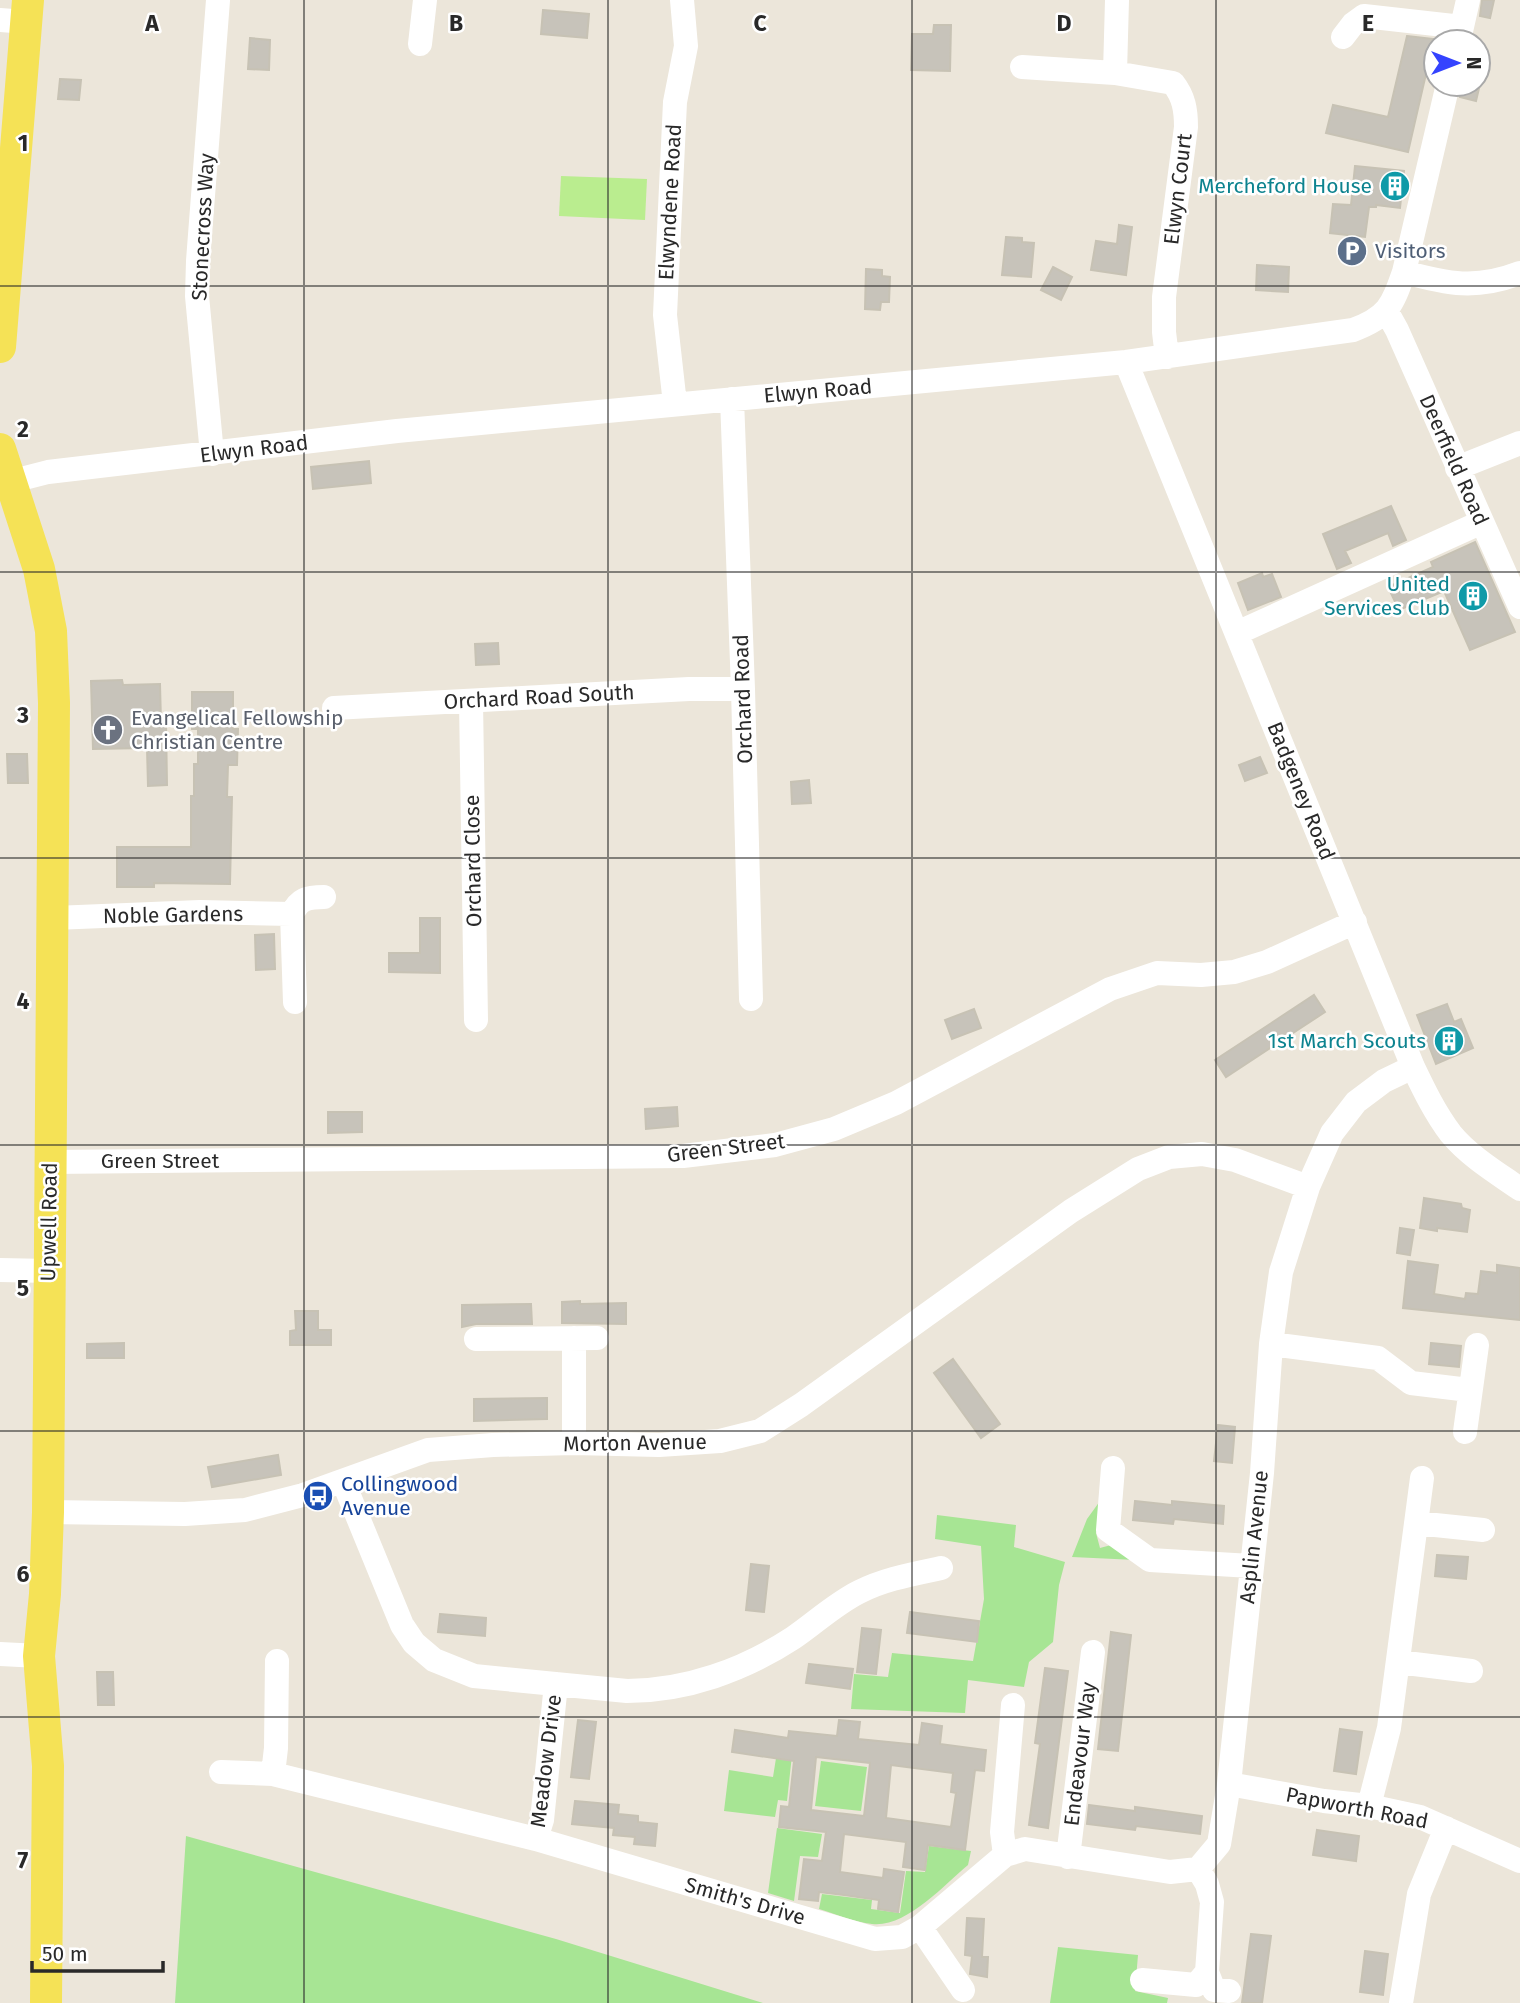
<svg xmlns="http://www.w3.org/2000/svg" width="1520" height="2003" viewBox="0 0 1520 2003" font-family="'Fira Sans',sans-serif">
<rect width="100%" height="100%" fill="#ece6da"/>
<path fill="#a7e594" d="M1100 1501V1526L1096 1533 1100 1548 1111 1545 1136 1560 1072 1557 1087 1519Z
M937 1515 1016 1525 1014 1547 1065 1562 1059 1585 1053 1642 1029 1662 1024 1687 968 1680 965 1713 851 1709 854 1674 888 1677 892 1653 973 1661 984 1599 981 1546 935 1539Z
M777 1752 792 1755 787 1801 778 1800 775 1817 724 1811 729 1770 773 1777Z
M821 1761 867 1767 861 1811 815 1806Z
M777 1828 822 1834 818 1857 800 1856 794 1901 768 1893Z
M186 1836 556 1939 763 2003H175Z
M929 1846 971 1851 968 1865C944 1885 906 1928 872 1924 854 1922 836 1914 819 1909L822 1894 872 1900 871 1909 900 1913 906 1871 925 1872Z
M1058 1947 1138 1955 1135 1991 1168 1998 1167 2003H1050Z"/>
<path fill="#baed8f" d="M561 176 647 179 645 220 559 216Z"/>
<path fill="#c7c3ba" stroke="#c7c2b4" stroke-width="2" fill-rule="evenodd" d="M1482 0H1494L1490 18 1480 16Z
M543 10 589 14 587 38 541 34Z
M934 25H951L950 71 911 70 912 34H933Z
M1407 36 1434 39 1408 152 1326 133 1333 105 1388 117Z
M250 38 270 40 269 70 248 69Z
M60 79 81 80 79 100 58 99Z
M1462 84H1480L1476 101 1460 97Z
M1355 166 1404 171 1400 208 1376 205V207H1369L1365 237 1330 233 1333 204 1351 205Z
M1119 225 1132 227 1126 275 1091 270 1096 241 1117 244Z
M1006 237 1022 238V242L1034 243 1031 277 1002 275Z
M1257 265 1289 267 1288 292 1256 290Z
M1053 267 1072 277 1061 300 1041 290Z
M866 269 882 270V276L890 277 889 302H881L880 310 865 309Z
M369 461 371 483 313 489 311 467Z
M1391 506 1406 540 1393 546 1388 533 1345 551 1351 563 1337 569 1323 534Z
M1475 542 1515 632 1470 650 1444 591 1399 610 1388 587 1433 567 1431 562Z
M1262 573 1263 577 1272 574 1281 597 1248 610 1238 583Z
M498 643 499 664 476 665 475 644Z
M122 680 123 685 160 684 161 722H166L167 785 148 786 147 748 93 749 91 681Z
M192 692H233V729H238L237 765H228L227 797H232L230 884 154 883V887H117V847H191V796H194V764H198V729H192Z
M7 754H27L28 783H8Z
M1260 757 1267 773 1245 781 1239 765Z
M809 780 811 803 792 804 791 782Z
M420 918H440V973L389 972V953H420Z
M274 934 275 969 256 970 255 935Z
M1314 995 1325 1012 1226 1077 1215 1060Z
M1447 1004 1454 1022 1461 1019 1473 1048 1436 1064 1417 1015Z
M974 1009 981 1028 952 1039 945 1020Z
M677 1107 678 1126 646 1129 645 1109Z
M328 1112H362V1132L328 1133Z
M1424 1198 1461 1204 1462 1208 1470 1210 1467 1232 1437 1228V1231L1420 1228Z
M1400 1228 1414 1230 1410 1255 1397 1253Z
M1408 1261 1438 1265 1434 1294 1465 1299 1466 1293 1478 1294 1481 1271 1497 1273V1265L1520 1268V1320L1403 1308Z
M580 1301V1304L626 1303V1324L562 1323V1302Z
M531 1304 532 1324H476L462 1327V1305Z
M295 1311H318V1330H331V1345H290V1331L296 1330Z
M124 1343V1358H87V1344Z
M1431 1343 1461 1346 1459 1367 1429 1364Z
M953 1359 1000 1424 981 1438 934 1373Z
M547 1398V1419L474 1421V1399Z
M1218 1425 1235 1427 1232 1463 1214 1461Z
M278 1455 281 1475 212 1487 208 1467Z
M1135 1501 1172 1505V1501L1224 1506 1223 1524 1174 1519 1173 1524 1133 1520Z
M1437 1555 1468 1557 1466 1579 1435 1576Z
M751 1564 769 1566 764 1612 746 1610Z
M910 1612 979 1621 977 1642 907 1633Z
M440 1614 486 1618 485 1636 438 1632Z
M862 1628 881 1630 876 1674 857 1672Z
M1111 1632 1131 1635 1118 1751 1098 1749Z
M809 1664 853 1669 850 1689 806 1683Z
M1045 1668 1068 1671 1048 1828 1029 1825 1040 1744 1035 1743Z
M97 1672H113L114 1705H98Z
M578 1720 596 1722 589 1779 571 1777Z
M839 1720 860 1722 858 1739 919 1745 922 1723 942 1726 940 1744 986 1750 984 1771 975 1770 965 1850 928 1845 925 1870 903 1867 906 1842 844 1834 840 1872 883 1878 884 1869 904 1872 898 1912 878 1909 879 1900 844 1895 819 1892 818 1901 799 1899 804 1859 822 1861 826 1832 779 1827 781 1806 789 1807 794 1761 732 1752 735 1730 788 1738 789 1731 837 1736ZM816 1757 870 1763 864 1816 811 1810ZM891 1765 953 1773 951 1792 956 1793 951 1827 886 1818Z
M1340 1729 1362 1732 1356 1774 1334 1771Z
M575 1801 619 1805 618 1814 638 1816V1822L657 1824 655 1846 634 1844 635 1837 613 1835 614 1828 572 1824Z
M1089 1805 1135 1811V1807L1202 1816 1200 1834 1136 1826 1135 1830 1087 1824Z
M1317 1830 1359 1836 1356 1861 1313 1855Z
M967 1918 984 1919 982 1957H988L987 1977 970 1974 972 1956 965 1955Z
M1251 1934 1271 1936 1262 2003H1242Z
M1365 1951 1388 1954 1383 1995 1360 1992Z"/>
<g fill="none" stroke-linecap="round" stroke-linejoin="round">
<path stroke="#fff" stroke-width="24" d="M1117 0 1115 73 1173 83C1184 97 1186 110 1186 127L1164 297V332L1167 357
M0 20 26 22
M1343 37 1353 24 1364 16 1462 27
M1459 40 1468 0
M420 44 425 0
M1022 67 1115 73
M1404 272C1448 284 1476 290 1520 273
M1387 312 1397 330 1520 607
M1126 362 1413 1067C1424 1090 1435 1113 1451 1134 1469 1156 1497 1173 1520 1189
M732 399 743 689 751 999
M675 404 665 315 675 102 686 46 682 0
M212 454 197 296 198 261 218 0
M1457 468 1520 443
M9 482 48 472 397 431 1126 362 1353 330C1388 317 1392 306 1404 272L1448 84
M1237 633 1482 522
M471 701 476 1020
M334 708 689 689H743
M54 918 200 912 292 914
M295 1002 292 914C299 899 307 897 324 897
M50 1162 683 1156 775 1145 834 1129 896 1103 1110 989 1157 973 1201 975 1234 972 1267 962 1355 922
M0 1270 49 1271
M574 1338V1443
M476 1339 597 1338
M1271 1344 1378 1358 1411 1383 1469 1390
M1465 1432 1477 1345
M1113 1468 1108 1530 1150 1560 1251 1566
M343 1481 402 1625 414 1643 434 1660 474 1676 627 1691C686 1691 744 1670 793 1638 815 1623 835 1604 859 1592 884 1579 913 1574 941 1568
M48 1512 185 1514 245 1510 303 1495 428 1450 493 1445 574 1443 659 1445 720 1441 760 1431 801 1405 1071 1211 1138 1169 1169 1157 1202 1154 1235 1160 1308 1187
M1416 1523 1483 1530
M0 1654 39 1656
M1398 1662 1471 1671
M221 1772 273 1774 536 1839 875 1939 902 1937 920 1927 1005 1855 1025 1849 1170 1872 1198 1869
M273 1774 276 1748 277 1661
M1229 1784 1324 1801 1369 1806 1420 1817 1520 1861
M1369 1806 1389 1728 1422 1478
M536 1839 542 1820 556 1684
M1005 1855 1002 1832 1013 1705
M1068 1857 1093 1652
M920 1927 963 1990
M1207 1972 1214 1990 1229 1991
M1142 1980 1196 1985 1207 1972 1212 1902 1207 1884 1198 1869 1219 1844 1229 1784 1262 1473 1271 1344 1281 1272 1308 1187 1332 1133 1356 1102 1384 1081 1413 1067
M1401 2003 1419 1894 1446 1828"/>
<path stroke="#f5e256" stroke-width="32" d="M0 347 28 0
M0 449 39 569 51 631 54 703 48 1512 45 1594 39 1656 48 1766 46 2003"/>
</g>
<path fill="none" stroke="#292929" stroke-width="2" stroke-opacity="0.55" d="M304 0V2003M608 0V2003M912 0V2003M1216 0V2003M0 286H1520M0 572H1520M0 858H1520M0 1145H1520M0 1431H1520M0 1717H1520"/>
<defs>
<g id="building-disc" transform="scale(1.575)"><circle r="9.5" fill="#0f9aa8" stroke="#fff"/><path d="M-4-6H4V6H1V3H-1V6H-4ZM-2.5-4.3h1.7v1.8h-1.7ZM.8-4.3h1.7v1.8H.8ZM-2.5-1h1.7V.8h-1.7ZM.8-1h1.7V.8H.8Z" fill="#fff"/></g>
<g id="parking-disc" transform="scale(1.575)"><circle r="9.5" fill="#5c6f8a" stroke="#fff"/><path d="M-3.5-5.5H1a3.5 3.5 0 0 1 0 7H-1V5.5H-3.5ZM-1-3.4V-.6H.8a1.4 1.4 0 0 0 0-2.8Z" fill="#fff"/></g>
<g id="church-disc" transform="scale(1.575)"><circle r="9.5" fill="#6b7280" stroke="#fff"/><path d="M-1.2-6h2.4v3.5h3.3v2.4h-3.3V6h-2.4V-.1h-3.3v-2.4h3.3Z" fill="#fff"/></g>
<g id="bus-disc" transform="scale(1.575)"><circle r="9.5" fill="#1a4fb4" stroke="#fff"/><path d="M-5-6H5V4H4V6H2V4H-2V6H-4V4H-5ZM-3.5-4V0h7V-4ZM-3.5 1.2v1.5H-2V1.2ZM2 1.2v1.5H3.5V1.2Z" fill="#fff"/></g>
</defs>
<g fill-rule="evenodd">
<use href="#building-disc" x="1395" y="186"/>
<use href="#parking-disc" x="1352" y="251"/>
<use href="#building-disc" x="1473" y="596"/>
<use href="#church-disc" x="108" y="730"/>
<use href="#building-disc" x="1449" y="1041"/>
<use href="#bus-disc" x="318" y="1496"/>
</g>
<g text-anchor="middle" stroke-width="5" stroke-linejoin="round" paint-order="stroke">
<g font-size="21" fill="#0d838f" stroke="#fff" text-anchor="end">
<text x="1372" y="193">Mercheford House</text>
<text x="1450" y="591">United<tspan x="1450" dy="24">Services Club</tspan></text>
<text x="1426" y="1048">1st March Scouts</text>
</g>
<g font-size="21" fill="#292929" stroke="#fff">
<text transform="translate(1178 189) rotate(-83)" y="7">Elwyn Court</text>
<text transform="translate(670 202) rotate(-87)" y="7">Elwyndene Road</text>
<text transform="translate(203 227) rotate(-87)" y="7">Stonecross Way</text>
<text transform="translate(818 391) rotate(-5)" y="7">Elwyn Road</text>
<text transform="translate(254 449) rotate(-7)" y="7">Elwyn Road</text>
<text transform="translate(1454 460) rotate(66)" y="7">Deerfield Road</text>
<text transform="translate(539 697) rotate(-3)" y="7">Orchard Road South</text>
<text transform="translate(743 699) rotate(-92)" y="7">Orchard Road</text>
<text transform="translate(1301 791) rotate(68)" y="7">Badgeney Road</text>
<text transform="translate(473 861) rotate(-91)" y="7">Orchard Close</text>
<text transform="translate(173 915) rotate(-1)" y="7">Noble Gardens</text>
<text transform="translate(726 1148) rotate(-7)" y="7">Green Street</text>
<text x="160" y="1168">Green Street</text>
<text transform="translate(49 1222) rotate(-89)" y="7">Upwell Road</text>
<text transform="translate(635 1443) rotate(-1)" y="7">Morton Avenue</text>
<text transform="translate(1254 1537) rotate(-84)" y="7">Asplin Avenue</text>
<text transform="translate(1080 1754) rotate(-83)" y="7">Endeavour Way</text>
<text transform="translate(546 1761) rotate(-83)" y="7">Meadow Drive</text>
<text transform="translate(1357 1808) rotate(11)" y="7">Papworth Road</text>
<text transform="translate(745 1901) rotate(16)" y="7">Smith's Drive</text>
</g>
<g font-size="21" fill="#4e5e75" stroke="#fff" text-anchor="start">
<text x="1375" y="258">Visitors</text>
</g>
<g font-size="21" fill="#5b616d" stroke="#fff" text-anchor="start">
<text x="131" y="725">Evangelical Fellowship<tspan x="131" dy="24">Christian Centre</tspan></text>
</g>
<g font-size="21" fill="#164399" stroke="#fff" text-anchor="start">
<text x="341" y="1491">Collingwood<tspan x="341" dy="24">Avenue</tspan></text>
</g>
</g>
<g font-size="23" text-anchor="middle" font-weight="bold" fill="#292929" stroke="#fff" stroke-width="5" stroke-linejoin="round" paint-order="stroke">
<text x="152" y="31">A</text>
<text x="456" y="31">B</text>
<text x="760" y="31">C</text>
<text x="1064" y="31">D</text>
<text x="1368" y="31">E</text>
<text x="23" y="151">1</text>
<text x="23" y="437">2</text>
<text x="23" y="723">3</text>
<text x="23" y="1009">4</text>
<text x="23" y="1296">5</text>
<text x="23" y="1582">6</text>
<text x="23" y="1868">7</text>
</g>
<g transform="translate(1457 63) rotate(90)"><circle r="33" fill="#ffffff" stroke="#a9a9a9" stroke-width="2"/>
<path d="M0-5L12 26L0 18L-12 26Z" fill="#3443ff"/>
<text y="-10" font-size="19" font-weight="bold" text-anchor="middle" fill="#292929">N</text>
</g>
<path d="M32 1961v10h131v-10" fill="none" stroke="#292929" stroke-width="3.5"/>
<text x="42" y="1961" font-size="21" fill="#292929" stroke="#ffffff" stroke-width="5" paint-order="stroke">50 m</text>
</svg>
